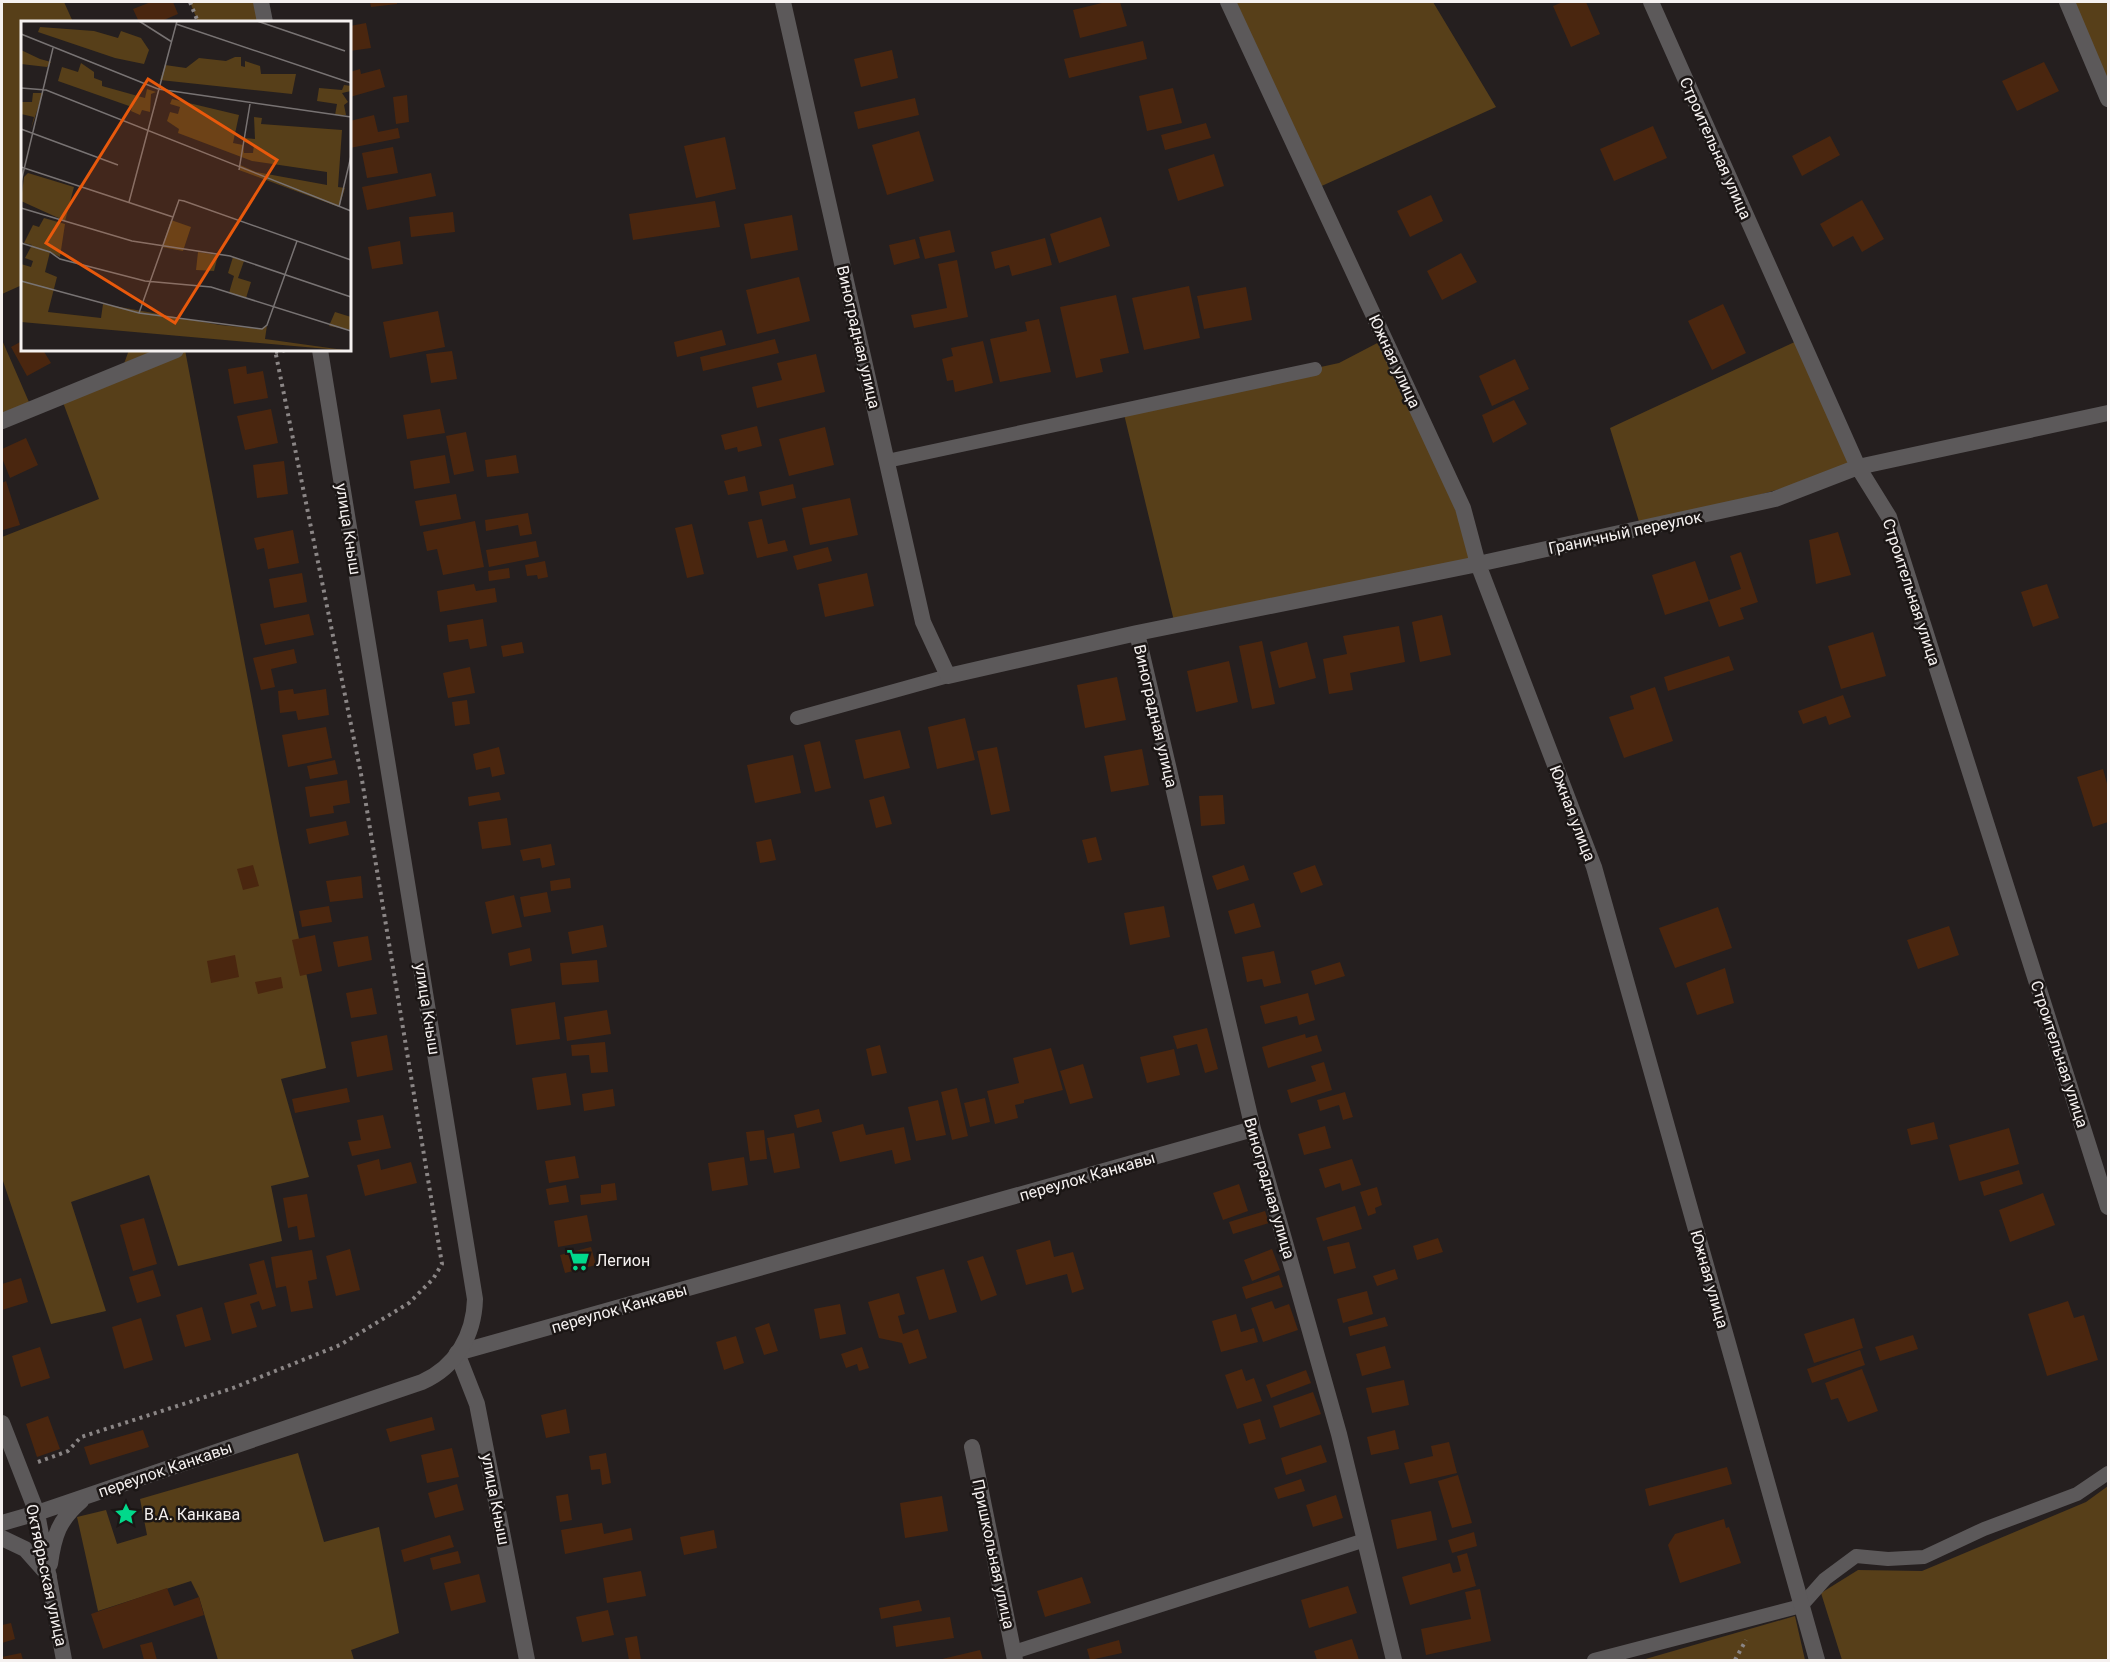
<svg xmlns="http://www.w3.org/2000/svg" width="2110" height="1662" viewBox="0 0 2110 1662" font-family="Roboto,sans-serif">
<rect width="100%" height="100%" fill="#251f1f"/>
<path fill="#573f19" d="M2 2H64L73 22H22V285L2 294Z
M190 2H261L265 22H198Z
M1228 2H1433L1496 107 1315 189Z
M2067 2H2108V99Z
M1385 339 1478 564 1175 625 1123 410 1339 363Z
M1801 339 1858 467 1641 528 1610 428Z
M2 340 32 409 2 421Z
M129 350H185L279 843 326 1068 281 1079 309 1177 271 1186 282 1241 178 1266 149 1175 71 1202 106 1311 51 1324 2 1178V537L99 499 61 397 121 372Z
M298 1453 324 1542 379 1527 399 1633 351 1650 354 1660H218L199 1597 191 1581 98 1611 77 1517 106 1510 117 1544 147 1535 140 1499Z
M2108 1486V1660H1842L1821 1593 1858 1570 1922 1571 2086 1502Z
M1795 1616 1805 1660H1642Z"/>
<path fill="#4a260f" d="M151 2H173L178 14 159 22H139L133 9Z
M370 2H397V4L371 7Z
M1106 2H1120L1127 26 1080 38 1073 10Z
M1563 2H1586L1600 34 1571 47 1553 6Z
M366 23 371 48 350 51V26Z
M1143 41 1147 59 1069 78 1064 59Z
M892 50 898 78 861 87 854 59Z
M2044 62 2059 91 2017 111 2002 81Z
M360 69 361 74 380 69 385 87 350 97V72Z
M1173 88 1182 123 1147 131 1139 96Z
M407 95 409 122 396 124 393 97Z
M915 98 919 115 858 129 854 112Z
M374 115 378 132 398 128 400 138 350 148V121Z
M1206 123 1211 138 1165 150 1161 135Z
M1653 126 1667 158 1614 181 1600 149Z
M919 131 934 181 887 195 872 145Z
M1830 136 1840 155 1802 176 1792 156Z
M725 137 736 189 696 198 684 146Z
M393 147 398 173 367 178 362 153Z
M1214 154 1224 186 1178 201 1168 169Z
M431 173 436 196 367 210 362 187Z
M1431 195 1443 221 1410 237 1397 211Z
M1862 200 1884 239 1862 252 1853 236 1833 247 1820 224Z
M715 201 720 227 633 240 629 214Z
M453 212 455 232 411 237 409 217Z
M792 215 798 250 751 259 744 224Z
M1101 217 1110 246 1059 263 1050 234Z
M950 230 955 252 925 259 919 237Z
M1045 238 1052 265 1012 276 1009 265 995 269 991 252Z
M915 239 920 258 894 265 889 245Z
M400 241 403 264 372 269 368 247Z
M1461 253 1477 282 1442 300 1427 271Z
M957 260 968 317 914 328 911 315 947 308 938 264Z
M799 277 810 321 757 334 746 290Z
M1189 286 1200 338 1144 350 1132 298Z
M1246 287 1252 320 1204 329 1197 296Z
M1116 295 1129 353 1100 359 1103 372 1076 378 1060 307Z
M1723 304 1746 353 1712 370 1688 321Z
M438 311 445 347 390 358 383 322Z
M1039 319 1051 372 1000 382 990 339 1027 331 1025 322Z
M722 330 726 345 677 357 674 342Z
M775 339 779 353 703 371 700 357Z
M22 341V350H43L51 363 27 376 11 347Z
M983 341 993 383 955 392 953 380 947 381 942 359 953 356 951 348Z
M452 351 457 379 431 383 426 354Z
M816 354 825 392 757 408 752 387 782 380 777 363Z
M1515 359 1529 389 1492 406 1479 376Z
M246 366 247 374 263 371 268 398 234 404 228 369Z
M1514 400 1527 424 1493 443 1482 415Z
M271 409 278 443 245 450 237 416Z
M440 409 445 433 407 439 403 415Z
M757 426 762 446 738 452 737 447 725 450 721 435Z
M825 427 834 465 789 476 779 439Z
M466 432 474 471 454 475 446 436Z
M26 438 38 465 10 478 2 458V449Z
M445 455 450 483 414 489 410 461Z
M516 455 519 473 487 477 485 460Z
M284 461 288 494 257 498 253 465Z
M745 476 748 491 728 495 724 481Z
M6 481 20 525 3 530 2 483Z
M793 484 796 498 762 506 759 492Z
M456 494 461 519 420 526 415 501Z
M850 498 858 535 810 545 802 508Z
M528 513 532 534 520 536 518 525 486 531 485 520Z
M762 519 768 544 785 540 788 551 757 558 748 522Z
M475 521 484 567 443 575 437 549 427 551 423 532Z
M692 524 704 574 687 578 675 528Z
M293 530 299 563 268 569 264 548 257 550 254 538Z
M1838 532 1851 575 1816 584 1809 540Z
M536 541 539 557 489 567 486 550Z
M828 547 832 561 797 570 793 556Z
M1741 552 1758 602 1740 608 1744 619 1719 627 1709 600 1741 589 1730 556Z
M545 561 548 577 538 579 537 575 527 576 525 565Z
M1695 561 1709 601 1665 615 1652 575Z
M509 568 510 578 489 581 488 571Z
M302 573 307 602 274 608 269 579Z
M867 573 874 606 825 617 818 584Z
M474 584 476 591 495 588 497 602 440 612 437 591Z
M2047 584 2059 618 2033 627 2021 592Z
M309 614 314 635 265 645 260 624Z
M1442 615 1451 655 1420 662 1412 622Z
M483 619 487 646 470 649 468 639 449 642 447 625Z
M1399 626 1405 662 1350 673 1353 690 1329 694 1323 659 1347 654 1343 636Z
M1873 632 1886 676 1841 689 1828 646Z
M1262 641 1275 704 1252 709 1239 646Z
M522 642 524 653 503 657 501 646Z
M1307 642 1316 678 1279 688 1270 652Z
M294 649 297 663 271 669 275 687 261 690 253 658Z
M1729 656 1734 670 1668 691 1664 677Z
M1229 661 1238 702 1196 712 1187 671Z
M470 667 475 693 448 698 443 673Z
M1117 677 1126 720 1085 728 1077 685Z
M1655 687 1673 741 1624 758 1609 717 1634 709 1630 696Z
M293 689 294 694 326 689 329 715 298 720 296 711 280 713 278 691Z
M1843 695 1851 717 1829 725 1826 716 1803 724 1798 711Z
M467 700 470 724 455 726 452 702Z
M965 718 975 760 937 769 928 727Z
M326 727 332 758 288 767 282 735Z
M900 730 910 768 864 779 855 740Z
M820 741 831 788 815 792 804 745Z
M499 747 505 774 492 777 490 767 476 770 473 754Z
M997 747 1010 811 991 815 977 751Z
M1142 749 1149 785 1111 792 1104 756Z
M793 755 801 793 755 803 747 765Z
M335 760 338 774 310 779 307 766Z
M2103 769 2108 787V822L2093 827 2077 777Z
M347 780 350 803 333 806 334 813 310 817 305 787Z
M499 792 501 800 469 806 468 797Z
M1223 795 1225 824 1201 826 1199 796Z
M884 796 892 824 876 828 869 800Z
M507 818 511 845 482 849 478 822Z
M346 821 349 835 309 844 306 829Z
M1096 837 1102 860 1088 863 1082 840Z
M771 839 776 860 760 863 756 842Z
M551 844 555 865 542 868 540 858 523 861 520 850Z
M253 865 259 886 243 890 237 869Z
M1244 865 1249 880 1217 890 1212 876Z
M1315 865 1323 885 1301 893 1293 873Z
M361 876 363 898 330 902 326 881Z
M570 878 571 888 551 891 550 881Z
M547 892 551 912 524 917 520 897Z
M514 895 522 927 492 934 485 902Z
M1254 903 1261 927 1235 934 1228 911Z
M329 906 332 922 302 927 299 911Z
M1164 906 1170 937 1130 945 1124 913Z
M1718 907 1732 948 1675 968 1659 928Z
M603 925 607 947 572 954 568 932Z
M1949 926 1959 955 1918 969 1907 940Z
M315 935 322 971 300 976 292 940Z
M368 936 372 960 338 967 333 942Z
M530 948 532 961 510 966 508 953Z
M1274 951 1281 983 1264 987 1262 979 1247 982 1242 957Z
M235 955 239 977 211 983 207 961Z
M597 960 599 982 562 985 560 963Z
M1340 962 1345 976 1315 985 1311 971Z
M1725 968 1734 1003 1697 1015 1686 983Z
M281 977 283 988 258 994 255 982Z
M372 988 377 1014 351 1018 346 993Z
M1308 993 1315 1020 1299 1025 1297 1016 1265 1024 1260 1006Z
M555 1002 560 1039 516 1045 511 1009Z
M607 1010 611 1034 567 1041 564 1017Z
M1207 1028 1218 1069 1205 1073 1197 1044 1177 1049 1173 1036Z
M1305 1034 1306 1038 1317 1035 1322 1051 1268 1068 1262 1047Z
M387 1035 393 1070 357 1077 351 1042Z
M605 1042 608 1072 591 1073 589 1055 572 1056 571 1045Z
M880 1045 887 1073 872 1076 866 1049Z
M1051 1048 1063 1090 1024 1100V1103L1015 1105 1018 1118 995 1124 987 1091 1019 1083 1013 1058Z
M1174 1049 1180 1075 1147 1083 1140 1057Z
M1324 1062 1332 1090 1291 1103 1287 1090 1316 1081 1311 1066Z
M1083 1064 1093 1098 1070 1104 1060 1071Z
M566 1073 571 1105 537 1110 532 1078Z
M347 1088 350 1102 295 1113 292 1099Z
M957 1088 968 1136 952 1140 941 1092Z
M613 1089 615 1106 584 1111 582 1094Z
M1345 1092 1353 1117 1343 1120 1339 1105 1320 1111 1317 1100Z
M985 1098 990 1122 970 1127 964 1103Z
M938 1100 946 1135 916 1141 908 1107Z
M819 1109 822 1122 797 1128 794 1115Z
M383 1115 391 1148 352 1156 348 1142 361 1140 357 1120Z
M1934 1122 1938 1139 1911 1145 1907 1129Z
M863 1124 866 1135 904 1127 911 1160 895 1164 892 1150 840 1162 832 1132Z
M1325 1126 1331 1148 1304 1155 1298 1134Z
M2009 1128 2019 1164 1959 1181 1949 1145Z
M764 1130 767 1159 750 1161 746 1132Z
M794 1133 800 1168 774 1173 767 1138Z
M575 1156 579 1178 549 1183 545 1161Z
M744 1157 748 1185 712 1191 708 1163Z
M379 1159 381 1170 411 1162 417 1183 365 1196 357 1165Z
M1352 1159 1361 1185 1342 1191 1340 1183 1325 1188 1319 1169Z
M2019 1170 2023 1184 1984 1196 1980 1182Z
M615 1183 617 1200 581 1205 580 1195 601 1193V1185Z
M1239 1184 1248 1211 1223 1220 1213 1193Z
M566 1185 569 1202 549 1205 546 1189Z
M1377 1187 1382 1205 1375 1208 1376 1213 1368 1216 1360 1192Z
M2043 1193 2055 1225 2010 1242 1999 1210Z
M307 1194 315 1237 299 1240 297 1226 288 1228 283 1198Z
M1355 1206 1362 1229 1323 1241 1316 1218Z
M1265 1211 1269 1223 1233 1234 1229 1222Z
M587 1215 592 1241 558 1247 554 1221Z
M144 1218 157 1264 133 1271 120 1225Z
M1438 1238 1443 1252 1417 1260 1413 1246Z
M1050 1240 1054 1257 1073 1252 1084 1289 1072 1293 1067 1274 1026 1285 1016 1250Z
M1349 1242 1356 1268 1334 1274 1327 1247Z
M591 1247 596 1265 565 1273 560 1255Z
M350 1249 360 1290 336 1296 326 1256Z
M1272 1249 1280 1270 1252 1281 1244 1260Z
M312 1250 317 1279 308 1281 313 1308 291 1312 286 1286 276 1288 271 1257Z
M983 1256 997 1295 981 1301 967 1261Z
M264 1260 276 1306 262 1310 259 1301 250 1304 257 1327 232 1334 224 1303 257 1294 249 1264Z
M944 1269 957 1312 929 1320 916 1277Z
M1395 1269 1398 1279 1377 1286 1373 1276Z
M153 1270 161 1296 137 1303 129 1277Z
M1279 1275 1283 1287 1246 1299 1242 1287Z
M21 1278 28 1302 2 1310V1284Z
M1367 1291 1373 1314 1343 1323 1337 1299Z
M899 1293 905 1314 898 1316 903 1334 918 1329 927 1358 909 1364 902 1343 879 1338 868 1302Z
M1272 1301 1275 1309 1289 1304 1298 1330 1263 1342 1251 1308Z
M2068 1301 2074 1318 2084 1315 2098 1360 2047 1376 2028 1314Z
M840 1304 846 1334 820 1339 814 1309Z
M202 1307 211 1340 185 1347 176 1315Z
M1236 1314 1241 1332 1254 1328 1258 1342 1221 1352 1212 1321Z
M1385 1317 1388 1326 1350 1336 1348 1327Z
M141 1318 153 1360 124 1369 112 1327Z
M1854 1318 1863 1348 1814 1363 1804 1334Z
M769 1323 778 1351 764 1355 755 1328Z
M1913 1335 1918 1349 1880 1361 1875 1347Z
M736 1336 744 1363 724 1370 716 1342Z
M1385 1346 1391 1368 1362 1376 1356 1354Z
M40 1347 50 1378 21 1387 12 1356Z
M862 1347 869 1368 859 1371 857 1364 846 1368 841 1354Z
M1860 1350 1865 1365 1812 1383 1807 1369Z
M1242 1369 1246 1381 1254 1378 1262 1401 1237 1409 1225 1375Z
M1862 1369 1878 1411 1848 1422 1838 1398 1831 1400 1825 1383Z
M1306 1370 1311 1383 1271 1398 1266 1385Z
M1404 1380 1409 1405 1372 1413 1366 1388Z
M1313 1392 1321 1414 1280 1428 1273 1406Z
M566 1409 570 1433 546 1438 541 1415Z
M48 1416 60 1449 37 1457 26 1424Z
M432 1417 435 1430 390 1442 386 1429Z
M1260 1419 1266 1439 1249 1444 1243 1424Z
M143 1430 149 1447 90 1465 84 1447Z
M1395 1430 1399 1449 1371 1455 1367 1437Z
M1449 1442 1457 1473 1410 1484 1404 1463 1433 1456 1431 1446Z
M1321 1445 1327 1462 1286 1475 1281 1458Z
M452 1448 459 1477 427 1483 421 1455Z
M606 1453 611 1483 602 1485 600 1469 591 1470 589 1456Z
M1727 1467 1732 1484 1649 1506 1645 1489Z
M1458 1475 1472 1523 1452 1528 1438 1481Z
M1301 1479 1305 1491 1278 1499 1274 1488Z
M457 1484 464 1510 435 1518 428 1493Z
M568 1494 572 1520 560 1522 556 1496Z
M1336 1495 1343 1518 1313 1527 1306 1505Z
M942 1496 948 1531 905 1538 900 1503Z
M1431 1511 1437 1540 1397 1549 1391 1520Z
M1724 1519 1726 1528 1729 1527 1741 1563 1680 1583 1668 1545 1675 1534Z
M602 1523 604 1534 631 1528 633 1540 565 1554 561 1530Z
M714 1530 717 1548 684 1555 680 1537Z
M1474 1532 1477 1546 1452 1553 1448 1540Z
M450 1535 454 1547 404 1562 401 1550Z
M458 1551 461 1563 433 1570 430 1558Z
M1467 1553 1476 1586 1410 1605 1402 1577 1450 1563 1453 1573 1461 1571 1457 1556Z
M641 1571 646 1596 607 1603 603 1578Z
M479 1574 486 1602 451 1611 444 1583Z
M1082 1577 1091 1603 1045 1617 1037 1591Z
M1348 1586 1357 1613 1309 1628 1301 1600Z
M167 1588 174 1606 199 1597 204 1615 103 1649 91 1614Z
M1480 1589 1491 1641 1426 1655 1421 1629 1471 1619 1465 1592Z
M919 1600 922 1611 881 1619 879 1608Z
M608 1610 614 1635 582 1642 576 1617Z
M950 1617 954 1638 896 1647 893 1626Z
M11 1623 15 1639 2 1643V1625Z
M637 1636 641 1660H629L625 1638Z
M1352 1639 1359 1660H1317L1314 1651Z
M1119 1640 1122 1653 1090 1660 1087 1649Z
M152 1642 157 1660H144L140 1645Z
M980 1650 983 1660H938Z
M21 1653 23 1660H2V1657Z"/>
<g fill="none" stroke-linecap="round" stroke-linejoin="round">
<path stroke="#8b8686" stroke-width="4" stroke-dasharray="3 4.5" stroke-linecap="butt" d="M190 2 198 22
M275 352 286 350
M38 1462 68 1451 81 1437 233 1388 340 1345 409 1303 433 1279 442 1264 361 774 275 350
M1735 1660 1746 1640"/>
<path stroke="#5c595a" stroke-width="14" d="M887 461 1315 369
M797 718 948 676
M1014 1652 1365 1540
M1594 1660 1801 1606 1825 1579 1856 1556 1888 1559 1924 1557 1984 1529 2077 1494 2108 1473"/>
<path stroke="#5c595a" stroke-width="16" d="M783 2 923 622 948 676 1137 633 1253 1129 1339 1434 1394 1660
M1228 2 1463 508 1478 564 1594 867 1817 1660
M1651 2 1858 467 1889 517 2108 1207
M2067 2 2108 99
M2 421 176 350
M1137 633 1478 564 1775 499 1858 467 2108 413
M2 1423 37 1513
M972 1447 1015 1660
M527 1660 477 1404 457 1353 1253 1129"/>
<path stroke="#5c595a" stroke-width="16" d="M261 2 265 22
M37 1513 64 1660
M2 1523 37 1513 422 1382C456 1367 474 1335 475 1299L320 350
M2 1538 25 1549 49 1576
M50 1564C54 1535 59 1520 81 1501"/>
</g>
<defs>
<g id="supermarket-bare" transform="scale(1.8)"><path d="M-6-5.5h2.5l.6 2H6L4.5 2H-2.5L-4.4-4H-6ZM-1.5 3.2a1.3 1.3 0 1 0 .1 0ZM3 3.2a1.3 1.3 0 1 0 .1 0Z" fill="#01d98b" stroke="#1b1615" stroke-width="2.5" paint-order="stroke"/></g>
<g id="sight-bare" transform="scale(1.8)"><path d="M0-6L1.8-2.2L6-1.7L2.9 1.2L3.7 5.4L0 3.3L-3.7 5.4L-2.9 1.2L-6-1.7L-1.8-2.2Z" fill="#01d98b" stroke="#1b1615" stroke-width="2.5" paint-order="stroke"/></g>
</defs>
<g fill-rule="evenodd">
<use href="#supermarket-bare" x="578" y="1260"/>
<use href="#sight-bare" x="126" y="1514"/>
</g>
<g text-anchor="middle" stroke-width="5" stroke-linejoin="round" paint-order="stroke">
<g font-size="16" fill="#f5f1f0" stroke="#1b1615">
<text transform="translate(1716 148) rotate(66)" y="6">Строительная улица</text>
<text transform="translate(859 337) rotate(77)" y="6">Виноградная улица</text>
<text transform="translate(1395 361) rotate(65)" y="6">Южная улица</text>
<text transform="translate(349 529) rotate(81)" y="6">улица Кныш</text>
<text transform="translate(1625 532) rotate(-12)" y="6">Граничный переулок</text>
<text transform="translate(1912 592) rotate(72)" y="6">Строительная улица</text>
<text transform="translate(1156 716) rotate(77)" y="6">Виноградная улица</text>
<text transform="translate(1573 813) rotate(69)" y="6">Южная улица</text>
<text transform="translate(428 1009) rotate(81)" y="6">улица Кныш</text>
<text transform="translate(2060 1054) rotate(72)" y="6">Строительная улица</text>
<text transform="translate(1087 1176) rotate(-16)" y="6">переулок Канкавы</text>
<text transform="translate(1270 1188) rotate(74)" y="6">Виноградная улица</text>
<text transform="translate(1710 1279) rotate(74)" y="6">Южная улица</text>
<text transform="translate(619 1308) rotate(-16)" y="6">переулок Канкавы</text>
<text transform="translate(165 1469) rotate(-19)" y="6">переулок Канкавы</text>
<text transform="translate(496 1499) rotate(79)" y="6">улица Кныш</text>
<text transform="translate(994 1554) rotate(78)" y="6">Пришкольная улица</text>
<text transform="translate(47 1575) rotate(78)" y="6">Октябрьская улица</text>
</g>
<g font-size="16" fill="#f5f1f0" stroke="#1b1615" text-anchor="start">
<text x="596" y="1266">Легион</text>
<text x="144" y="1520">В.А. Канкава</text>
</g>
</g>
<g transform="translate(21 21)">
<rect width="330" height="330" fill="#251f1f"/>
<path d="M19 6 73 10 97 17 100 10 120 17 128 29 123 43 94 37 17 11ZM0 29 19 38 30 41 26 46 0 43ZM214 36H220V45L224 46V40L239 45 240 53H275L271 73 139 59 144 44 165 47 178 37 205 40ZM60 42 73 51V57L81 60V65L124 77 126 68 135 71 130 73 129 91 121 89 119 94 110 90 111 86 37 60 41 46 57 51ZM323 64 330 65V70L321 72 327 81 323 84 325 94H314L316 83 296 80 298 67 321 69ZM12 72H22L10 108 13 96 0 93V88L1 81H11ZM151 78 218 94 212 122 222 124 223 132H232L233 123 223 121V117L234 118 233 96 241 97 240 103 321 109 317 166 324 167 318 186 218 149 219 144 235 151 306 164V151L231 140 157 112 158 108 146 100 149 91 157 93 159 86 149 83ZM7 152 53 166 44 200 0 180 3 156ZM23 197 44 203 39 236 29 231 24 251 36 256 27 291 80 297 82 283 199 304 241 308 246 304 244 318 330 330 0 301V243L10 246 12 240 4 237 11 224 3 222 12 204 18 206ZM150 199 170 206 162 230 141 226ZM177 231 197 234 193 250 175 249ZM212 236 223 240 217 257 230 261 225 277 208 272 213 255 207 252ZM314 291 330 296V309L308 305Z" fill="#573f19"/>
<path fill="none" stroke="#787373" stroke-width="1.5" d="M118 0 151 21M236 0 324 30M155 3 330 62M0 13 137 68 330 96M0 67 25 69 330 190M0 108 97 144M0 146 152 196 158 179 163 180 330 239M218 149 229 83M0 161 32 27M108 181 156 0M318 186 330 135M0 187 111 220 209 235 330 276M0 222 29 231 39 238 124 260 190 266 330 310M0 260 118 292 241 308 246 304 276 220M118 292 152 196"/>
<path fill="#e8590c" fill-opacity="0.15" stroke="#e8590c" stroke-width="3" d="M127 58 256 139 154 302 25 222Z"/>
<rect width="330" height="330" fill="none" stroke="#f5f1f0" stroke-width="3"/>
</g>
<rect width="2110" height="1662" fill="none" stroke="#f5f1f0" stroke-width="6"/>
</svg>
